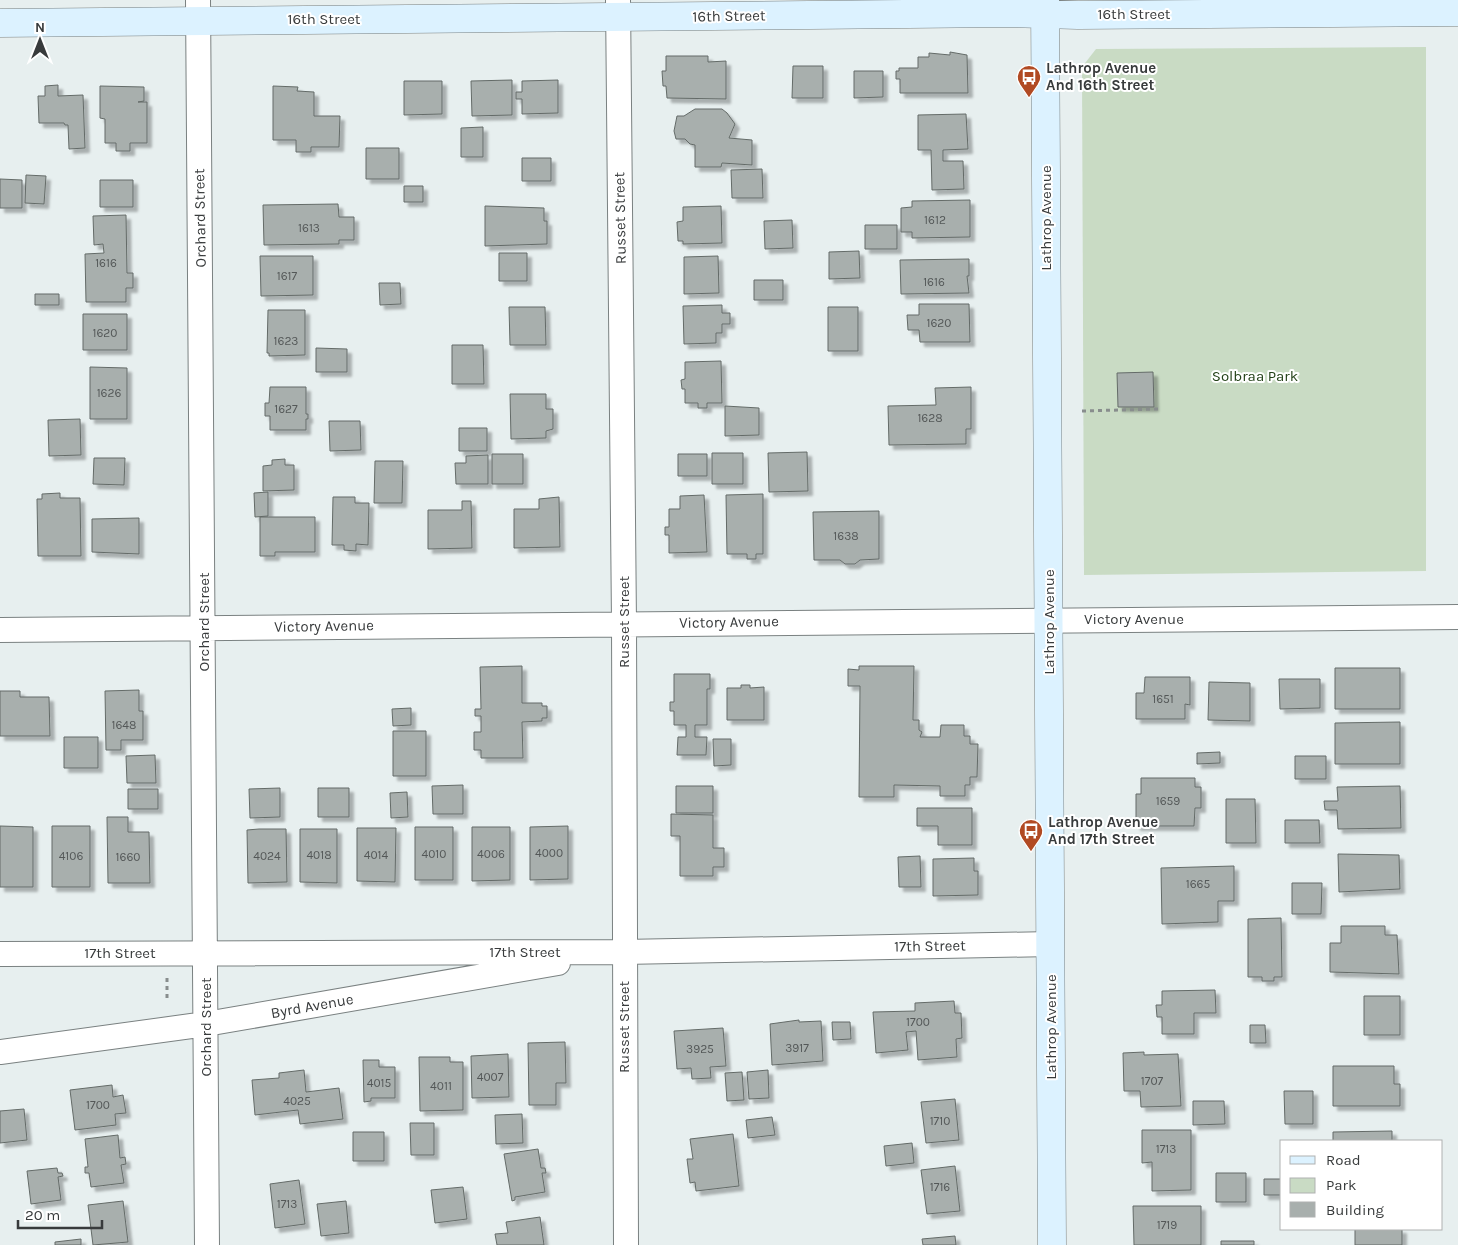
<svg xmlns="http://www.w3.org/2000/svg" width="1458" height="1245" viewBox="0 0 1458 1245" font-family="Karla,sans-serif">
<defs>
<filter id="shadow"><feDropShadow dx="4.5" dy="4.5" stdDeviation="1" flood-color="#0004"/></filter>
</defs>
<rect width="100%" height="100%" fill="#e7efef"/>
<path fill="#c9dbc4" d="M1426 47V571L1084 575 1082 67 1096 49Z"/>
<path fill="#a8afad" stroke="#646b68" filter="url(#shadow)" d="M950 52 967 55 968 93H900V79H896V71H899V68H918V57H929V53L950 55Z
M666 56H708V62L726 61V99L667 98 666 86H663L662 71H666Z
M793 66H823V98H792Z
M854 71H883V97L854 98Z
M512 80V115L472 116 471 81Z
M558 80V113L522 114V99H516V92H522V81Z
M404 81H442V114L404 115Z
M58 85V96L83 95 85 148 69 149 68 125H65L64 123H39L38 96H45V86Z
M100 86 144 87V101L138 102H147V143H130V151H116V143H105V119L100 118Z
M273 86 298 87 297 91 314 92V116H340L339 147H311V152H296V140H273Z
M695 109H722L727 113 735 124 729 138 752 140V165L722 163 721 167H695V145L690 144 685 139H676L674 131 677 116H684Z
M966 114 968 149 943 150V161H963L964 189 932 190 931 150H918V115Z
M483 127V157H461V128Z
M366 148H399V179H366Z
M522 158H551V181H522Z
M762 169 763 198H732L731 170Z
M26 175 46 176 44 204 25 203Z
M0 179 22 180V208H0Z
M100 180H133V207H100Z
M404 186H423V202H404Z
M970 200V237L912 238V232H901V208L912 207V201Z
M338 204 339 217H354V240H339V244L264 245 263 205Z
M485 206 544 208V221H547V244L485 246Z
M721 206 722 243 683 244V241H678L677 222 683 221V207Z
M126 215 127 273H133V288H126V302H86L85 254 104 253 103 244 94 245 93 216Z
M792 220 793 248 765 249 764 221Z
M865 225H897V249H865Z
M859 251 860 278 829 279V252Z
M499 253H527V281H499Z
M260 256H313V295L261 296Z
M718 256 719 293 684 294V257Z
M969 259V276H967L969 293 901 294 900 260Z
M754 280H783V300H754Z
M379 283H400L401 304 380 305Z
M35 294H59V305H35Z
M919 304H969L970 342H920L919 330H908L907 315H919Z
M722 305V313H730V324H722V333H716V343L684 344 683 306Z
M509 307H545L546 345H510Z
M828 307H858V351H828Z
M268 310H305V355L269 356V353H267Z
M83 314H127V350H83Z
M452 345H483L484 384H452Z
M316 348 347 349V372H316Z
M721 361 722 403H707V408H698V403H685V389H682L681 380 685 379V362Z
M90 367 127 368V419H90Z
M1153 372 1154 407H1118L1117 373Z
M270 387H306V414H308V419H306V430H270V416H265V403H269Z
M971 387V429H966V444L889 445 888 406 936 405 935 388Z
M510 394H546V409H553V429L546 431V438L511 439Z
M725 406 759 408V435L725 436Z
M80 419 81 455 49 456 48 420Z
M329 421H360L361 450 330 451Z
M459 428H487V451H459Z
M807 452 808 491 769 492 768 453Z
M712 453H743V484H712Z
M492 454H523V484H492Z
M678 454H707V476H678Z
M488 455V484H456L455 463H466V456Z
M94 458H125L124 485 93 484Z
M285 459V465H294V490L263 491V466L272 465V460Z
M375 461H403L402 503H374Z
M268 492V516L255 517 254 493Z
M60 493V498H80L81 556H38L37 499H42V494Z
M763 494V554H756V559H747V554H727L726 495Z
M704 495 707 552 669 553V535H665V527H669V509H680V496Z
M333 497H355V503H369L368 545 356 544V551L344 550V545H332Z
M559 497 560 547 514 548V509H539V499Z
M462 501H471L472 548 428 549V510H462Z
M879 511V559L860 560 855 564H845L840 560H814L813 512Z
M260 517H315V552H275V556H260Z
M139 518V554L92 552V519Z
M522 666V703H542V706H547V718H542V721L522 722 523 758H481V750H474V732H481V716H475V709H481L480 667Z
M859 666H914L913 720H919V730L922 732 920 737H940L941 725H964V736H970V744H978L977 777H970V785H965V796H940V786L894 785V797H859L860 686H848V669L859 670Z
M1335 668H1400V709H1335Z
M674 674H710V689H707V725H695V737H707L706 755H677L678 737H686V725H674V711H670V702H674Z
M1145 677H1190V705L1185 704V719H1136V693H1144Z
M1279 679H1320V708L1280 709Z
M1209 682 1250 683V721L1208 720Z
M741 685H750V688L764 687V720H727V688H741Z
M139 690V711H143V740H121V750H106L105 691Z
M0 691H20V697H49L50 736H0Z
M411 708V725L393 726 392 709Z
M1400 722V764H1335V723Z
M393 731H426V776H393Z
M64 737H98V768H64Z
M713 739H731V765L714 766Z
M1220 752V763L1197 764V753Z
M155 755 156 783H127L126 756Z
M1295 756H1326V779H1295Z
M1141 778H1195V787H1201V808H1195L1194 826H1136V794H1141Z
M463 785V814H433L432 786Z
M676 786H713V813H676Z
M1400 786 1401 828 1338 829 1337 810H1325L1324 801H1338L1337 787Z
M280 788V817L250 818 249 789Z
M318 788H349V817H318Z
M128 789H158V809H128Z
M407 792 408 817 391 818 390 793Z
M1226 799H1255L1256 843H1226Z
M917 808H972V845H938V826H917Z
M671 814 713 815V848H724V867H713V876H680V836H671Z
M107 817H128V832H149L150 883H108Z
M1285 820H1319L1320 843H1285Z
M0 826 33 827V887H0Z
M52 826H90V887H52Z
M568 826V879L530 880V827Z
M415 827H453V880H415Z
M472 827H510V880L472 881Z
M357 828H396L395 882 357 881Z
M259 829H286L287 882 248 883 247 830Z
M300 829H337V883L300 882Z
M1338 854 1399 855 1400 889 1339 892Z
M920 856 921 887H899L898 857Z
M974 858V871H978V895L933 896V859Z
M1234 866V901H1218V922L1162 924 1161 868Z
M1292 883H1322L1321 914H1292Z
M1281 918 1282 977H1274V981H1262V977H1248V919Z
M1341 926H1385V935H1397L1399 974 1330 972V943H1341Z
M1215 990 1216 1013H1194V1034H1162V1017H1157L1156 1005H1162V991Z
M1364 996H1400V1035H1364Z
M954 1001 955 1013H961L962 1038 956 1039 957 1057 918 1060 916 1031 906 1032 908 1050 876 1053 873 1012 915 1011V1003Z
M799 1020V1022L821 1021 823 1061 772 1065 770 1024Z
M832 1022H850L851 1039 833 1040Z
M1250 1025H1265L1266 1043H1250Z
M723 1028 726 1066 710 1067 711 1078 692 1079 691 1068 677 1069 674 1031Z
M565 1042 566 1083H556V1105H529L528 1043Z
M1144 1052V1055L1178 1054 1181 1106 1141 1107 1140 1091H1124L1123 1053Z
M508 1054 509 1097 472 1098 471 1056Z
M419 1057H450V1062H463V1110L420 1111Z
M363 1060H379V1067H395V1098H371V1101L364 1102Z
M1333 1066H1394V1084H1400V1106H1333Z
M304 1070 306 1092 339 1088 343 1119 300 1124 298 1110 255 1115 252 1080 279 1078V1073Z
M768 1070 769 1098 749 1099 747 1072Z
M742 1072 744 1100 727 1101 725 1073Z
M112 1085 113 1097 123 1095 126 1113 115 1114 116 1125 75 1130 70 1090Z
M1284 1091H1313V1124H1285Z
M955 1099 959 1140 926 1143 921 1102Z
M1193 1101H1224L1225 1124 1193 1125Z
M24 1109 27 1140 0 1143V1111Z
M522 1114 523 1143 496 1144 495 1115Z
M772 1117 775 1135 748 1138 746 1120Z
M410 1123H434V1155H411Z
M1142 1130H1191V1190L1152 1191V1162L1142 1163Z
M1392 1131V1141H1333V1132Z
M353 1132H384V1161H353Z
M733 1134 739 1186 696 1191 695 1182 690 1183 687 1159H693L690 1139Z
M118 1135 120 1158 125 1157 126 1164 121 1165 124 1183 91 1187 89 1173H85V1167H88L85 1139Z
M912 1143 914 1163 886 1166 884 1146Z
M538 1149 541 1168H545L546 1173H542L545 1192 515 1197V1200L512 1201 504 1154Z
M955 1166 960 1211 927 1214 921 1170Z
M57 1168 58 1173H62L63 1176 58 1177 61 1200 31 1204 27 1171Z
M1216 1173H1246V1202H1216Z
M1264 1179H1282V1195H1264Z
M299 1180 305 1224 275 1228 270 1184Z
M463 1187 467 1219 435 1223 431 1190Z
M123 1201 128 1242 93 1245 88 1205Z
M346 1201 349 1233 321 1236 317 1204Z
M1133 1206H1201V1245H1134Z
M540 1217 544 1245H497L495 1234 508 1233 506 1222Z
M1355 1229H1402V1245H1355Z
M955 1236 956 1245H923L922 1239Z
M81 1239V1245H55V1242Z
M1221 1241H1254V1245H1221Z"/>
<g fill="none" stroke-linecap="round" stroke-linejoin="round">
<g stroke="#7a8181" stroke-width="26">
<path id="street" d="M198 0 207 1245
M618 0 624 623 626 1245
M0 630 1458 617
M0 954 623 952 1051 944
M0 1052 206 1024 558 963"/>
</g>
<g stroke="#7a8181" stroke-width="29">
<path id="secondary" d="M1045 0 1052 1245
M0 23 1005 13 1078 15 1458 12"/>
</g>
<path stroke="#888d8d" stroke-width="3" stroke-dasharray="4 4" stroke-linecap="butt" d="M1082 411 1158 409
M167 978V1000"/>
<use href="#street" stroke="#fff" stroke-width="24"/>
<use href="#secondary" stroke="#dcf2ff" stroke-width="28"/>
</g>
<defs>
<g id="bus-pin" transform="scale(1.25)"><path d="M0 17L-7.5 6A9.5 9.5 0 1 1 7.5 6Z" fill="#b14a23" stroke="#fff"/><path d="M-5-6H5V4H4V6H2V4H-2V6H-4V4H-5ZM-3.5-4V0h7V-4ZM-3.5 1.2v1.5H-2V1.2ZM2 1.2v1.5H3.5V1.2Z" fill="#fff"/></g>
</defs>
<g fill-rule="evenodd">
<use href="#bus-pin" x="1029" y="77"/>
<use href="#bus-pin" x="1031" y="831"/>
</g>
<g text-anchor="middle" stroke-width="4" stroke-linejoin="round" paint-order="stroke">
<g font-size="12" fill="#545858">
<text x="935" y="224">1612</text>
<text x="309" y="232">1613</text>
<text x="106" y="267">1616</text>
<text x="287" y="280">1617</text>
<text x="934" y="286">1616</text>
<text x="939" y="327">1620</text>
<text x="105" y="337">1620</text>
<text x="286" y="345">1623</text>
<text x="109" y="397">1626</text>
<text x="286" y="413">1627</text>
<text x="930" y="422">1628</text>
<text x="846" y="540">1638</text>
<text x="1163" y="703">1651</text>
<text x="124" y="729">1648</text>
<text x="1168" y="805">1659</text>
<text x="549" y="857">4000</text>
<text x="434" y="858">4010</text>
<text x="491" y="858">4006</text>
<text x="319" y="859">4018</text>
<text x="376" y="859">4014</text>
<text x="71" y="860">4106</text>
<text x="267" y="860">4024</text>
<text x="128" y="861">1660</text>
<text x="1198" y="888">1665</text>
<text x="918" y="1026">1700</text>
<text x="797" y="1052">3917</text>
<text x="700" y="1053">3925</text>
<text x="490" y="1081">4007</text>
<text x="1152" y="1085">1707</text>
<text x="379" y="1087">4015</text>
<text x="441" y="1090">4011</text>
<text x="297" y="1105">4025</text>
<text x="98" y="1109">1700</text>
<text x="940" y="1125">1710</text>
<text x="1166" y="1153">1713</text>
<text x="940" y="1191">1716</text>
<text x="287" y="1208">1713</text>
<text x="1167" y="1229">1719</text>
</g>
<g font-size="15" fill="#383b3c" stroke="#fff">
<text x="1134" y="19">16th Street</text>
<text transform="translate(729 16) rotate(-1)" y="5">16th Street</text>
<text x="324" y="24">16th Street</text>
<text transform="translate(200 218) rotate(-91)" y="5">Orchard Street</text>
<text transform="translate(620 218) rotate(-91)" y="5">Russet Street</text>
<text transform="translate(1046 218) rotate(-90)" y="5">Lathrop Avenue</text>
<text x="1134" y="624">Victory Avenue</text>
<text transform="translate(204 622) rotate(-90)" y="5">Orchard Street</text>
<text transform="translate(624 622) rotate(-90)" y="5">Russet Street</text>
<text transform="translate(729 622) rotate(-1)" y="5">Victory Avenue</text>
<text transform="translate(1049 622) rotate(-90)" y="5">Lathrop Avenue</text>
<text transform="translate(324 626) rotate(-1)" y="5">Victory Avenue</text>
<text transform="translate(930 946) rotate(-1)" y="5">17th Street</text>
<text x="525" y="957">17th Street</text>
<text x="120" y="958">17th Street</text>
<text transform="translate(312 1006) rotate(-10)" y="5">Byrd Avenue</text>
<text transform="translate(206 1027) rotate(-90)" y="5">Orchard Street</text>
<text transform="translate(624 1027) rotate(-90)" y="5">Russet Street</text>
<text transform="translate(1051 1027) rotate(-90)" y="5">Lathrop Avenue</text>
</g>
<g font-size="15" font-weight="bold" fill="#383b3c" stroke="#fff" text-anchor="start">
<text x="1046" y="73">Lathrop Avenue<tspan x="1046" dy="17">And 16th Street</tspan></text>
<text x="1048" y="827">Lathrop Avenue<tspan x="1048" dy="17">And 17th Street</tspan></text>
</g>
<g font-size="15" fill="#234118" stroke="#fff">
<text x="1255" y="381">Solbraa Park</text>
</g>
</g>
<rect x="1280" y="1140" width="162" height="90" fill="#ffffff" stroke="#afb1b1"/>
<rect x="1290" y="1156" width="25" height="8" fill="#dcf2ff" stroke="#afb1b1"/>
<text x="1326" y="1165" font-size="15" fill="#383b3c">Road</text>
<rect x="1290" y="1178" width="25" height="15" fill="#c9dbc4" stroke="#afb1b1"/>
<text x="1326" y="1190" font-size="15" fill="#383b3c">Park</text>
<rect x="1290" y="1202" width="25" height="15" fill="#a8afad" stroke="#afb1b1"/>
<text x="1326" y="1215" font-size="15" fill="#383b3c">Building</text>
<g transform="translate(40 40)" stroke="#ffffff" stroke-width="4" paint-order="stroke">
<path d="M0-4L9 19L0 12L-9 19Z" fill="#383b3c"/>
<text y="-8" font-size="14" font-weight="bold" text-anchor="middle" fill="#383b3c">N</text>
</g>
<path d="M18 1220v8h84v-8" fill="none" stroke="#383b3c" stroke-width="2.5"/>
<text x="25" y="1220" font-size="15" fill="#383b3c" stroke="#ffffff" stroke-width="4" paint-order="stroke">20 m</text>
</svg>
